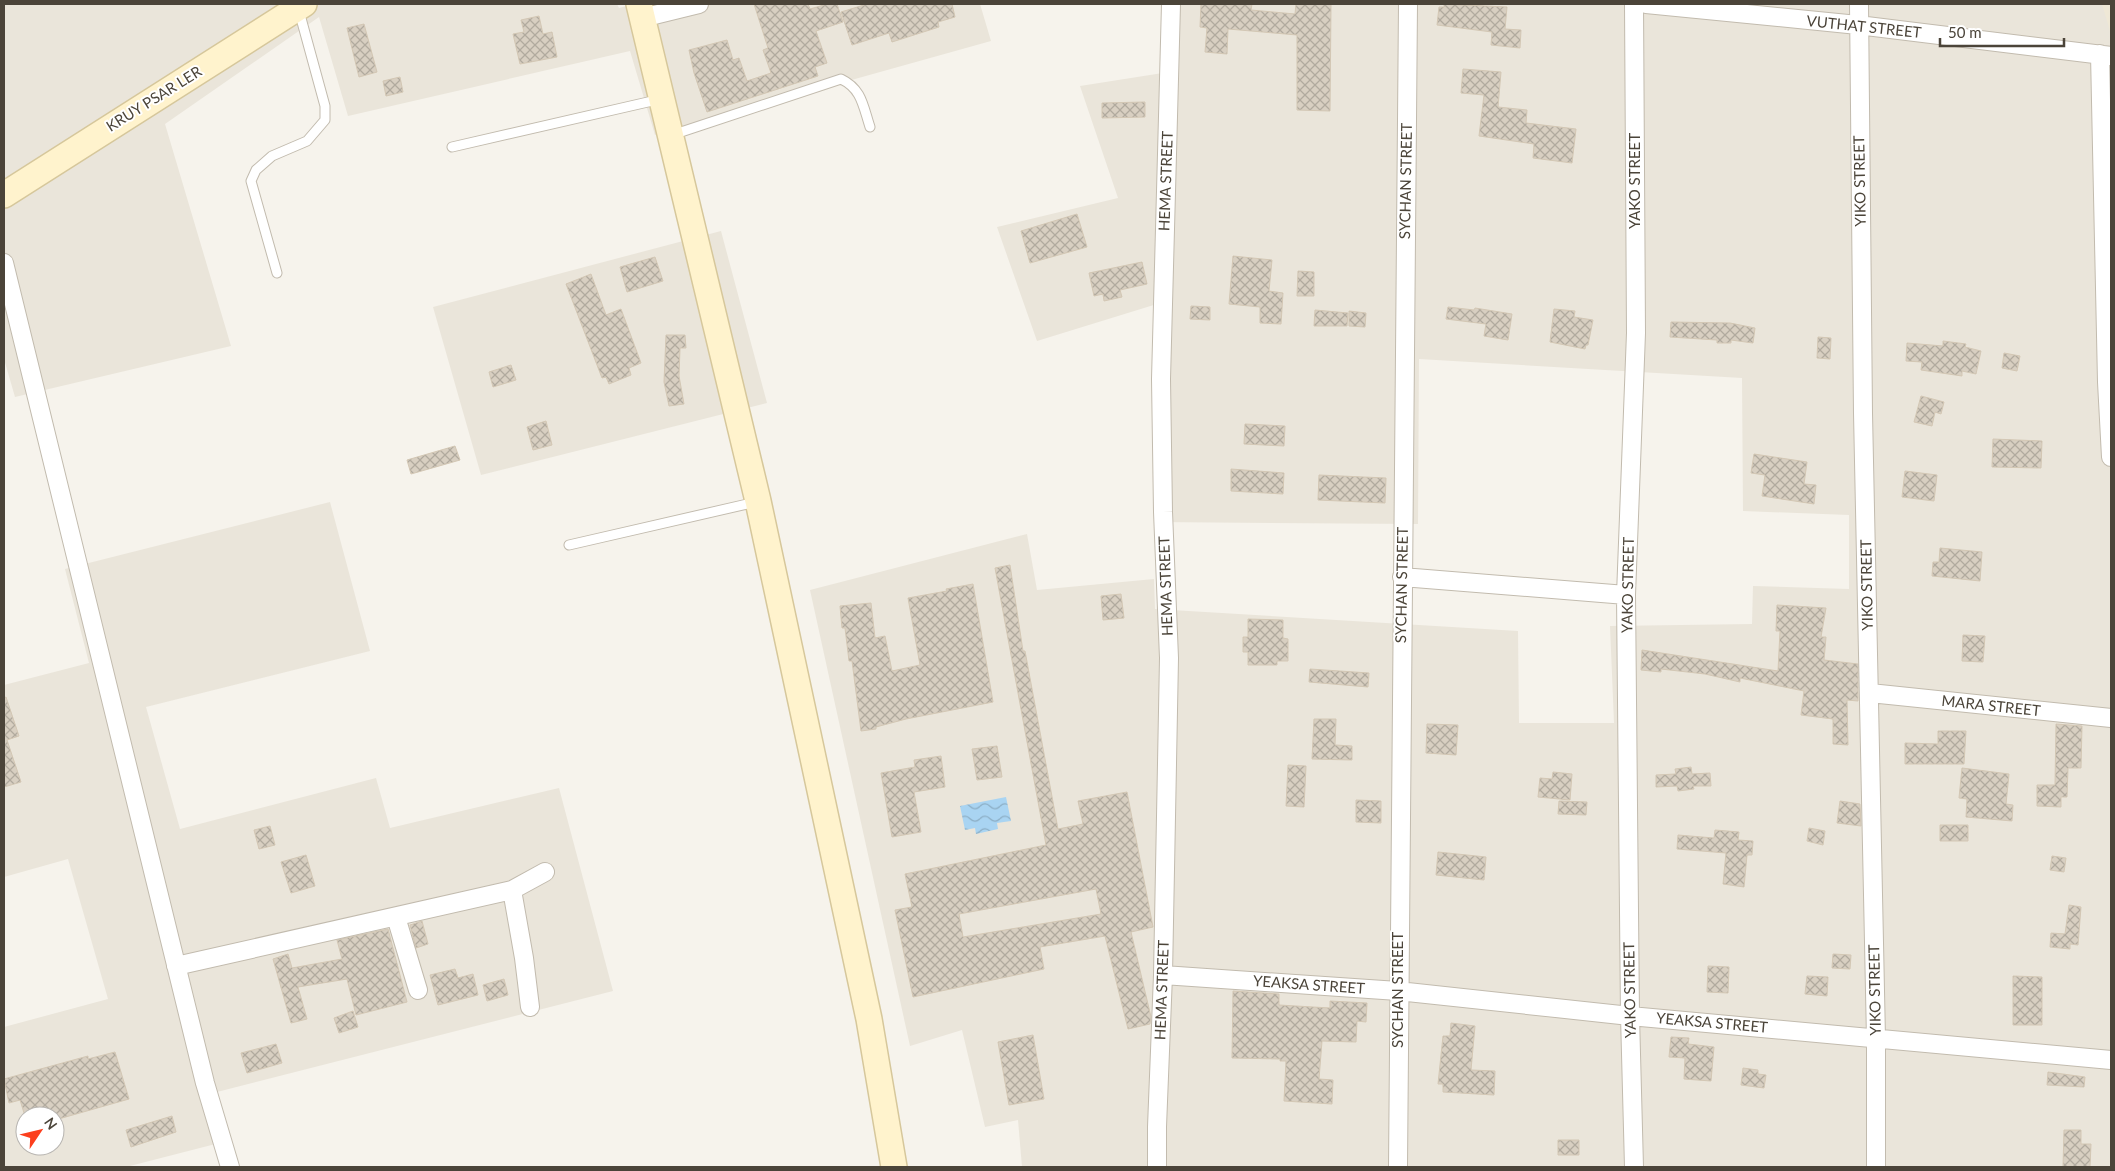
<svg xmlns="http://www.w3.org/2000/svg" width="2115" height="1171" viewBox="0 0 2115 1171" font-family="Lato,sans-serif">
<defs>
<pattern id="water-waves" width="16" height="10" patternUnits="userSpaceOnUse" patternTransform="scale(1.25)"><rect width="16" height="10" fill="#a9d4f2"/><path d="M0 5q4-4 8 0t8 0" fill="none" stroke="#8caec5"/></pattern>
<pattern id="building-cross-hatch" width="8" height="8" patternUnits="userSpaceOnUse" patternTransform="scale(1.25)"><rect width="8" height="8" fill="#d8cfc1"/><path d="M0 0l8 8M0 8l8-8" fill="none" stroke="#b1aa9e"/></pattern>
</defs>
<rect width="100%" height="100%" fill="#f6f3ec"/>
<path fill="#eae5da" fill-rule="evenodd" d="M4 4H617L619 8 634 4H980L991 41 655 135 630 51 348 116 319 17 165 124 231 346 15 397 4 359Z
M1170 4H2111V1167H1022L1018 1120 985 1127 962 1030 910 1046 810 590 1027 534 1037 590 1154 579 1155 609 1518 631 1519 723H1614L1610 626 1752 624 1753 586 1849 589V515L1743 511 1742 378 1419 359 1418 524 1154 522 1157 304 1037 341 997 227 1118 198 1080 86 1169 72Z
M721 231 767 403 481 475 433 307Z
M330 502 370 651 146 707 180 829 376 778 390 828 559 788 613 991 217 1092 231 1140 126 1167H4V1027L108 999 68 859 4 877V685L89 663 65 569ZM25 1116H55V1146H25Z"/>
<path fill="#efe8d6" d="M2102 4H2111V31H2110Z"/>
<path fill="url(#water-waves)" d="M1006 797 1011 821 997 823 998 829 976 834 975 828 965 830 960 806Z"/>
<path fill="url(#building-cross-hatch)" stroke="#d3c7b4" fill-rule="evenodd" d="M754 4H808L810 9 827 4H837L843 22 816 31 827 63 815 67 818 76 707 112 694 73 689 50 727 40 733 60 739 58 747 81 771 73 763 50 768 48Z
M867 4H952L955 17 938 22 939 27 892 42 889 33 852 45 841 12Z
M1201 4H1252L1251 10 1295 14 1296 4H1331L1330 111 1297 110V35L1228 29 1227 54 1205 52 1207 28 1200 27Z
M1444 4 1507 7 1505 29 1521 30 1520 48 1491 45 1492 32 1437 25 1439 7H1444Z
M539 16 543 34 552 32 557 57 520 64 513 34 524 32 521 20Z
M364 24 377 72 359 77 347 28Z
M1463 69 1501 72 1498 107 1527 110 1526 123 1576 129 1572 163 1533 158 1534 144 1479 136 1484 95 1461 93Z
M400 77 403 92 386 96 383 81Z
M1145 102V117L1102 118V103Z
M1077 214 1087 247 1030 263 1021 231Z
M1233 256 1272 260 1269 291 1283 293 1281 324 1260 323V307L1229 304Z
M655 257 663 281 627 292 620 267Z
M1142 262 1147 284 1120 290 1122 297 1104 301 1103 294 1094 296 1089 273Z
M1298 271 1314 272V296H1297Z
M591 274 606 315 621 309 641 363 629 368 631 375 609 384 606 377 602 378 566 284Z
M1191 306 1210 307V320L1190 319Z
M1448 307 1474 310 1475 308 1512 314 1508 340 1484 336 1486 324 1446 319Z
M1554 309 1575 311 1574 317 1593 320 1588 345H1586L1585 349 1550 342Z
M1315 310 1348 313 1347 326H1314Z
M1349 311 1366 313 1365 327 1349 326Z
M1671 322 1730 323 1755 328 1753 343 1731 340V343H1717V340L1670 337Z
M666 335H685L686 348H680L679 376 684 404 669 406 664 382Z
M1818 337 1831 338 1830 359 1817 358Z
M1943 341 1966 344 1965 347 1981 351 1976 374 1962 371V376L1921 370 1922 362 1906 361 1907 343 1943 346Z
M2004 353 2020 356 2017 371 2002 368Z
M511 365 516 380 493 387 489 372Z
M1921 396 1944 402 1941 414 1935 412 1932 426 1914 422Z
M546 421 552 445 533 450 527 427Z
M1245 424 1285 426 1284 446 1244 444Z
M1993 439 2042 441 2041 468 1992 467Z
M455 446 460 460 411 474 407 460Z
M1754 454 1807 462 1804 484 1816 485 1814 504 1762 496 1765 475 1751 473Z
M1231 469 1284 473 1283 494 1231 491Z
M1905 471 1937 475 1934 501 1902 497Z
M1319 475 1386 478 1385 503 1318 500Z
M1940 548 1982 552 1980 581 1932 576 1933 562H1939Z
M1010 565 1023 651H1025L1058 829 1083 824 1078 801 1127 792 1153 927 1131 932 1151 1017 1150 1024 1128 1029 1105 936 1040 947 1044 969 913 997 895 910 912 907 905 874 1046 845 995 568ZM1096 889 1101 914 963 937 959 914Z
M973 584 993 702 906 719 876 727V729L861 731 852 661H849L845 628H842L840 606 871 603 875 638 885 636 892 671 920 665 908 598 947 591 946 589Z
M1121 594 1124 618 1103 620 1101 596Z
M1777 605 1826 608 1821 637H1826L1824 660 1858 664V701L1847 700 1848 745 1833 744V719L1801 715 1804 691 1740 678V682L1705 674 1661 669V672L1641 670 1642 650 1778 671 1780 631H1776Z
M1248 619 1283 620V638L1288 639V661H1277V665H1248V652H1243V637H1248Z
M1963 635 1985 636 1983 662 1962 661Z
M1310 669 1369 673 1368 687 1309 682Z
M6 697 19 736 7 740 21 782 4 787V698Z
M1314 719H1336L1335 745 1352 746V760L1312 759Z
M1427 724 1458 725 1456 755 1426 753Z
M2056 724 2082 726 2081 768H2068L2067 797H2061V807L2037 806V785H2055Z
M1938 731H1966L1964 764H1905V743L1938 744Z
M997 746 1002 777 977 780 972 749Z
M941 756 945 787 914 792 921 832 892 837 881 773 915 767 914 760Z
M1288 765 1306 766 1304 807 1286 806Z
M1691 767 1692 774 1710 773 1711 786H1693L1694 789 1678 791 1677 786 1656 787V775L1676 774 1675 769Z
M1962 768 2009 774 2006 804 2013 805 2012 821 1966 817 1967 799 1959 798Z
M1553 772 1572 774 1570 800 1538 797 1540 778 1552 779Z
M1356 800 1381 801V823L1356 822Z
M1559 801 1587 802 1586 815 1558 814Z
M1840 801 1860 804 1861 826 1837 823Z
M1940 825H1968V841H1940Z
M270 826 275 845 259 849 254 830Z
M1809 828 1825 831 1823 845 1807 841Z
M1715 830 1739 832 1738 840 1753 841 1752 855H1747L1744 887 1723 884 1726 853 1677 849 1678 835 1714 838Z
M1438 852 1486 857 1484 880 1436 875Z
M306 855 315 886 291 893 281 862Z
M2052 856 2066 858 2064 872 2050 870Z
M2069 905 2081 907 2078 945 2070 944V949L2050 947 2051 933 2065 934Z
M422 921 428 944 416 948 410 925Z
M388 929 407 1002 356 1015 347 979 298 987 307 1019 291 1023 273 959 288 954 292 968 342 959 337 940Z
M1833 954 1851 955 1850 969 1832 968Z
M1708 966 1729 967 1728 993 1707 992Z
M455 969 458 978 473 974 478 995 438 1005 430 975Z
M1807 976 1828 977 1827 996 1805 994Z
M2013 976 2042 977V1025H2013Z
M504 979 508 995 487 1001 483 985Z
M1233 991 1279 994V1005L1330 1008V1001L1367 1003 1366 1022 1357 1021 1356 1042 1322 1041 1319 1079 1333 1080 1332 1104 1284 1101 1286 1061H1280V1059L1232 1058Z
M353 1011 358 1027 339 1033 334 1018Z
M1451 1023 1475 1026 1471 1070 1495 1071 1494 1095 1443 1092V1084H1438L1443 1036H1450Z
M1033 1035 1044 1099 1009 1105 998 1042Z
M1671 1037 1689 1038 1688 1044 1714 1047 1711 1081 1684 1079 1685 1058 1669 1057Z
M276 1044 282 1063 247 1073 241 1053Z
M115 1052 129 1099 55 1120V1116H25L20 1100 9 1103 4 1079 88 1056V1059Z
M1743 1068 1758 1070V1074L1766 1075 1764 1088 1741 1085Z
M2048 1072 2085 1077 2084 1087 2047 1085Z
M172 1116 176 1132 131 1147 126 1130Z
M2064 1130H2081V1144H2091L2090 1167H2063Z
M1558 1140H1579V1155H1558Z"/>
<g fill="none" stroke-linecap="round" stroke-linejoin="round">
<g stroke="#c2bbae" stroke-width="11">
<path id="lane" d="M672 135 841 79C862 89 863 106 870 127
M452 147 661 99
M277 273 251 181 256 170 272 156 307 141 325 120V106L299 11
M569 545 756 502"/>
</g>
<g stroke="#c2bbae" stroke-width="20">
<path id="street" d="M1634 4 1636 333 1626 595 1630 1016 1634 1167
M1646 4 1858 25 2111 56
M1859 4 1863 413 1876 1039V1167
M642 18 699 4
M2100 54 2107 382 2111 457
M4 263 205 1083 230 1167
M1402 577 1626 595
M1870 693 2111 718
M512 890 524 958 530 1007
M396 917 418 990
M176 966 512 890 545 872
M1163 975 1398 991 1630 1016 2111 1060
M1157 1167V1127L1163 975 1169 658 1163 512 1161 379 1171 4
M1398 1167 1408 4"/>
</g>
<g stroke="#d6c79b" stroke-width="28">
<path id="secondary" d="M639 4 758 501 869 1019 894 1167
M4 195 304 4"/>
</g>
<use href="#lane" stroke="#fff" stroke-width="9"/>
<use href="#street" stroke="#fff" stroke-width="18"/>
<use href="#secondary" stroke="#fff3cd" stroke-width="25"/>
</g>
<g text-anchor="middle" stroke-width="4" stroke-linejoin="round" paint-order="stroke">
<g font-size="15" fill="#4b4439" stroke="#fff">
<text transform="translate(1864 27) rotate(6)" y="5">VUTHAT STREET</text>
<text transform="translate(154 99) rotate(-32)" y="5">KRUY PSAR LER</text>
<text transform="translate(1166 181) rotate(-88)" y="5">HEMA STREET</text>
<text transform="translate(1406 181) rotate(-89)" y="5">SYCHAN STREET</text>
<text transform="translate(1635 181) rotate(-90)" y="5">YAKO STREET</text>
<text transform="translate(1860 181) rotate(-91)" y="5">YIKO STREET</text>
<text transform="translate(1402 585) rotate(-89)" y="5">SYCHAN STREET</text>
<text transform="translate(1628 585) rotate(-89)" y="5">YAKO STREET</text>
<text transform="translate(1867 585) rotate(-91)" y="5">YIKO STREET</text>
<text transform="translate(1166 586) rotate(-92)" y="5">HEMA STREET</text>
<text transform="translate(1991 706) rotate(6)" y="5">MARA STREET</text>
<text transform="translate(1309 985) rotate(4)" y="5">YEAKSA STREET</text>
<text transform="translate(1162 990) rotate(-88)" y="5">HEMA STREET</text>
<text transform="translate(1398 990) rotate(-90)" y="5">SYCHAN STREET</text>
<text transform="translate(1630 990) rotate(-91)" y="5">YAKO STREET</text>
<text transform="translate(1875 990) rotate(-91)" y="5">YIKO STREET</text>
<text transform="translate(1712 1023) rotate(5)" y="5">YEAKSA STREET</text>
</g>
</g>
<rect width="2115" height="1171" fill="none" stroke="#4b4439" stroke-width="10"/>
<g transform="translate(40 1131) rotate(55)"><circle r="24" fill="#ffffff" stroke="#b7b4b0"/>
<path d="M0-4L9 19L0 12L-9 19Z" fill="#fc3f1d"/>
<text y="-8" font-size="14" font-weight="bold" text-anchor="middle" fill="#4b4439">N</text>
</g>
<path d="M1940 38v8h124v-8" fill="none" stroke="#4b4439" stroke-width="2.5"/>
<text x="1948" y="38" font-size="15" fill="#4b4439" stroke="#ffffff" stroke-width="4" paint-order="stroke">50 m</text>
</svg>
